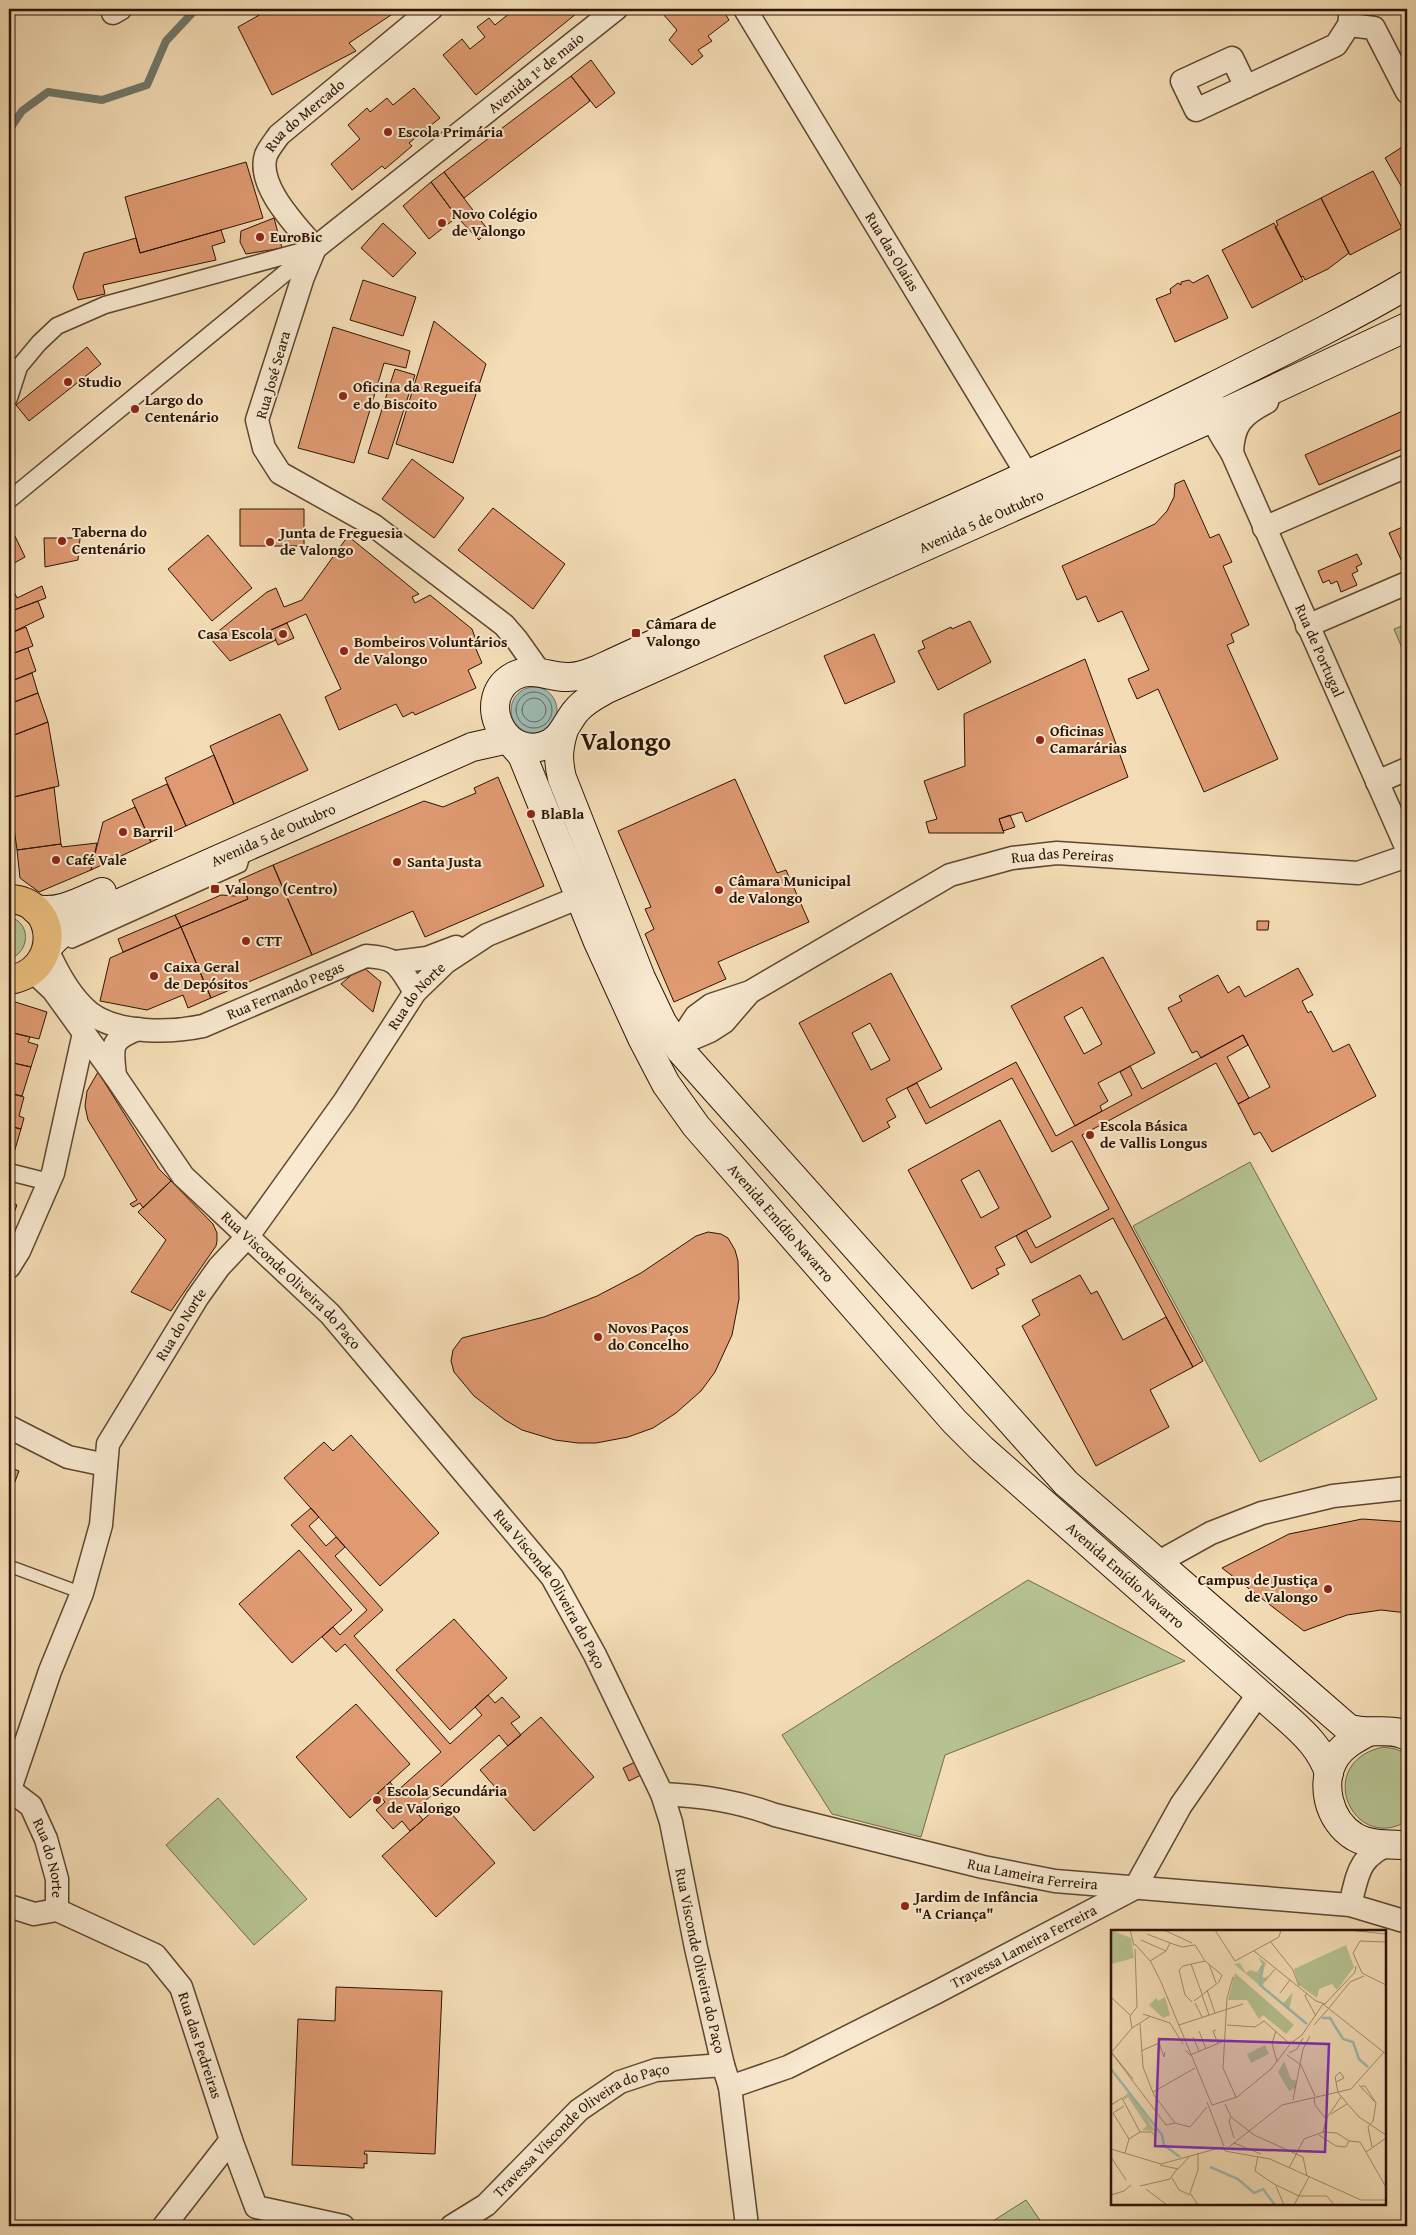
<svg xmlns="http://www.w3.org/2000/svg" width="1416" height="2235" viewBox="0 0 1416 2235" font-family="'Gentium Book Plus',serif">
<rect width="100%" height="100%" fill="#f4ddb6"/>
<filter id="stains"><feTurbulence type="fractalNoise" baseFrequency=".004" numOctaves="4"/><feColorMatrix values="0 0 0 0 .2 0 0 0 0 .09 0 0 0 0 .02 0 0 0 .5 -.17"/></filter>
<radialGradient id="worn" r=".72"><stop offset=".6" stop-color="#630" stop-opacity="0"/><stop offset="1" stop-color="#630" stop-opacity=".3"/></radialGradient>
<path fill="#b6c292" stroke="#716b49" d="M1407 624V660L1394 629Z
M9 917C32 922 30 953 9 959Z
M1250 1162 1377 1399 1260 1462 1133 1226Z
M1028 1580 1185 1661 945 1755 921 1837 832 1814 782 1735Z
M1383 1747 1396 1749 1407 1754V1821C1353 1854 1312 1763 1383 1747Z
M218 1798 307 1899 254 1945 166 1845Z
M1026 2200 1044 2226H985Z"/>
<path fill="#9dbbb4" stroke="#70786c" d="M511 710a23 23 0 1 1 46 0a23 23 0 1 1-46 0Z"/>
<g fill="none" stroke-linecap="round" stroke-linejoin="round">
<path stroke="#64685a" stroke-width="1" d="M516 710a18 18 0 1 1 36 0a18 18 0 1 1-36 0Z
M522 710a12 12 0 1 1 24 0a12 12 0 1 1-24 0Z"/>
<path stroke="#70786c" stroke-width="8" d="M9 130 22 111 48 92 102 100 147 85 166 41 196 9"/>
</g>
<path fill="#df9a72" stroke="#2c1400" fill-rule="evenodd" d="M270 9H400L349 43 356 51 272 95 238 27Z
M515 9H582L476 95 443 55 462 39 470 49 485 37 477 27 489 18 495 25Z
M669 9H722L729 20 708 36 712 41 698 50 703 56 692 65 669 40 677 30 663 14Z
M591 60 615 93 596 108 571 76Z
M571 76 590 101 464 198 444 172Z
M414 88 440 118 409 143 412 146 385 169 382 166 352 190 331 164 360 139 348 125 367 108 370 112 387 98 393 105Z
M1407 144V196L1385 158Z
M246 162 263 218 140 253 125 197Z
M1373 171 1402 228 1350 255 1321 198Z
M444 172 488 230 479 240 457 217 431 182Z
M431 182 457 217 429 239 403 206Z
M1321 198 1349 253 1328 269 1305 280 1303 276 1301 277 1275 227 1278 225 1276 221Z
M274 218 282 248 246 254 240 242 241 231Z
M383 223 416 253 393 277 361 248Z
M1274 223 1303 281 1252 308 1222 250Z
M221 230 225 242 212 246 216 260 103 285 105 294 78 300 73 287 84 253 136 238 140 253Z
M1208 275 1228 318 1175 342 1156 299 1171 293 1170 289 1178 283 1181 285V282L1189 280 1193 283Z
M363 280 416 297 403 336 350 320Z
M434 321 486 364 453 463 396 444Z
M333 327 410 351 406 368 384 363 354 463 298 448Z
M87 347 101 364 29 421 16 405Z
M395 369 415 375 388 459 368 453Z
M1407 409V447L1319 485 1305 455Z
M412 459 464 498 434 538 382 499Z
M1184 480 1210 538 1219 534 1232 562 1223 566 1249 625 1231 634 1234 642 1227 645 1278 759 1204 792 1158 689 1137 699 1128 679 1149 670 1122 611 1098 622 1086 596 1077 600 1062 566 1155 524 1167 511 1174 497 1175 484Z
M493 508 565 564 533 609 458 550Z
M240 509H304V546H240Z
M1407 525V562L1403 564 1389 533Z
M9 530H12L25 557 9 566Z
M208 535 252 588 212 621 168 569Z
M348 536 419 594 412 597 415 603 430 595 472 629 476 640 473 642 482 663 468 670 476 688 415 715 413 712 403 717 396 704 339 730 325 697 341 689 306 614 271 630 276 640 230 661 210 638 267 592 276 588 284 607 302 600Z
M44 538H80L78 560 45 567Z
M1357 554 1362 564 1356 567 1358 571 1352 574 1357 585 1341 592 1337 581 1331 584 1329 580 1323 583 1318 571Z
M9 581 17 598 42 586 46 598 9 612Z
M38 601 44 617 9 634V612Z
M970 621 991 662 938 690 918 651 925 648 922 641 951 627 952 629Z
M287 623 294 638 278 645 271 630Z
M26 627 33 646 9 655V634Z
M874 634 895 682 845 704 824 656Z
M28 648 36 671 9 682V655Z
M1085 659 1128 777 1026 822 1022 812 999 819 1004 833H929L926 822 937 819 924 781 965 766 964 714Z
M32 673 38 693 9 704V682Z
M38 693 48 722 9 737V704Z
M280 714 308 770 234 804 210 746Z
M48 722 59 786 10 798 9 737Z
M214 755 234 804 186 826 165 778Z
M498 777 544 886 425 937 413 911 312 955 273 865 424 801 443 807 476 793 474 788Z
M735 779 777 873 786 870 809 922 718 962 726 979 674 1002 645 934 654 929 645 909 651 907 618 831Z
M167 784 186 826 151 842 132 800Z
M54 787 61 844 17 850 10 798Z
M135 807 151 842 91 870 103 822Z
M1010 815 1015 827 1003 831 999 819Z
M97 843 91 870 39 892 20 878 17 850 61 844 62 847Z
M273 865 312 955 211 998 181 927 248 899 239 880Z
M245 892 248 899 181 927 175 915 221 895 235 896Z
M175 915 181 927 123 952 118 939Z
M1257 921H1269L1268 930H1257Z
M181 927 211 998 188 1008 183 995 147 1010 100 1001 110 958Z
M1103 957 1155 1053 1098 1083 1108 1101 1100 1106 1102 1111 1075 1126 1011 1006ZM1082 1007 1102 1044 1084 1054 1064 1017Z
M362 966 381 982 373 1012 341 984Z
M1298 968 1313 995 1302 1001 1308 1013 1311 1011 1333 1052 1349 1044 1376 1096 1272 1152 1260 1132 1254 1135 1238 1104 1270 1087 1243 1035 1201 1058 1197 1051 1192 1053 1168 1008 1182 1001 1179 996 1218 975 1228 993 1239 986 1245 997Z
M891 973 942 1069 886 1099 896 1117 887 1122 890 1127 863 1142 799 1023ZM870 1023 890 1060 871 1070 852 1033Z
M9 1000 47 1012 39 1039 9 1032Z
M9 1032 30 1037 28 1042 38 1045 31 1067 9 1062Z
M1243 1035 1248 1045 1227 1057 1249 1098 1238 1104 1216 1063 1082 1135 1203 1361 1193 1367 1113 1218 1031 1263 1016 1236 1026 1230 1036 1248 1109 1209 1072 1141 1052 1152 1012 1078 926 1124 907 1088 917 1083 930 1108 1016 1062 1056 1136 1132 1095 1120 1072 1130 1066 1142 1089Z
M9 1062 31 1067 22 1096 9 1093Z
M98 1072 159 1169 171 1181 143 1208 140 1203 133 1207 130 1204 137 1200 88 1120 85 1106 87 1091Z
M9 1093 24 1097 19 1116 24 1118 21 1129 9 1126Z
M1000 1120 1051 1217 995 1247 1005 1265 996 1269 999 1274 972 1289 908 1170ZM979 1170 999 1208 981 1218 961 1180Z
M9 1126 21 1129 11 1163H9Z
M171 1181 213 1224 217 1233V1241L216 1246 171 1311 131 1292 166 1240 138 1212Z
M9 1201 17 1205 12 1218 9 1217Z
M9 1231 14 1233 9 1244Z
M708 1232 721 1234 728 1238 735 1250 738 1261 739 1299 732 1335 715 1372 701 1391 676 1413 653 1428 628 1437 596 1443H578L555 1440 522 1430 505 1420 474 1396 454 1372 451 1361 453 1350 462 1338 544 1317 597 1296 641 1273 696 1236Z
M1080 1275 1091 1294 1097 1291 1123 1340 1166 1317 1193 1367 1150 1390 1169 1427 1096 1466 1022 1326 1040 1315 1032 1300Z
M351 1435 439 1533 380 1586 284 1478 324 1442 333 1451Z
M9 1467 19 1471 11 1492H9Z
M311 1508 319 1517 309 1526 326 1546 336 1537 345 1547 335 1556 383 1610 354 1636 450 1744 482 1715 475 1707 488 1695 495 1703 502 1697 520 1717 511 1723 521 1735 508 1746 499 1735 415 1810 423 1820 410 1831 402 1821 393 1829 376 1810 385 1802 378 1793 390 1782 397 1791 441 1752 345 1644 336 1652 322 1637 333 1627 340 1635 367 1610 291 1525Z
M1362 1519 1407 1522V1613L1381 1610 1347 1615 1304 1631 1222 1568 1289 1534Z
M299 1550 352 1610 292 1663 239 1604Z
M454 1619 507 1678 450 1730 396 1670Z
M356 1704 410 1764 350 1818 296 1757Z
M541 1717 594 1777 534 1831 480 1770Z
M635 1762 641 1775 629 1781 623 1768Z
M442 1803 495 1863 436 1917 382 1856Z
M336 1987 442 1991 435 2154 365 2151 364 2154H367V2164L364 2163V2168L292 2165 298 2019 335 2021Z"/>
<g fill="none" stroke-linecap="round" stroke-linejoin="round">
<g stroke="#5e462e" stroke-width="14">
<path id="service" d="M64 938 72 942 241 866 246 849
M9 1566 82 1593"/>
</g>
<g stroke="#5e462e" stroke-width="19">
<path id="pedestrian" d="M9 398 19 367 39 343 57 326 105 305 310 249
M9 500 313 250
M9 1172 49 1182"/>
</g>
<g stroke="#5e462e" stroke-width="25">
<g id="minor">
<path id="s1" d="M745 9 1036 489"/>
<path d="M113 13 120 9"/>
<path d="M1349 25 1374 28 1407 92"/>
<path d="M1246 87 1232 58 1182 81 1196 110 1336 45 1349 25 1351 9"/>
<path d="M315 248 303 277 257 420 264 448 280 473 373 525 504 625 517 640 539 671"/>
<path d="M315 248 616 9"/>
<path id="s2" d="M315 248C297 226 256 186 266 155 269 148 275 141 279 135L431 9"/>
<path id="s3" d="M1213 402C1209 421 1223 438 1232 453L1407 849"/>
<path d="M1232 453C1233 424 1242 415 1267 402"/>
<path d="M1264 528 1407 466"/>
<path d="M1307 626 1407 583"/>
<path d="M1377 782 1407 769"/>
<path id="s4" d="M47 949C57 972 70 997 90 1013 118 1034 170 1033 203 1026L366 956C399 958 398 965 415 992"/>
<path d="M396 962 427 958 456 947"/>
<path id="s5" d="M28 974 38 976 53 990 115 1076 183 1176 330 1314 552 1577 595 1655 662 1794 671 1822 696 1948 723 2065 730 2087 747 2226"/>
<path id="s6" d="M677 1045 696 1016 711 1005 750 992 950 875 1012 858 1057 853 1358 873 1407 856"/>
<path d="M677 1045 710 1031 724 1022 749 993"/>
<path d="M115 1076C112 1047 109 1040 138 1029"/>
<path d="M9 1267 19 1251 53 1173 84 1033"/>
<path d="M9 1427 68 1457 106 1465"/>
<path d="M1157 1563 1211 1533 1262 1513 1333 1496 1407 1488"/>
<path id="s7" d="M10 1790 31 1806 46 1839 57 1879V1910"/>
<path id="s8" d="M9 1792 50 1671 82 1593 101 1525 108 1444 197 1298 219 1267 248 1236 344 1102 415 992 446 962 487 935 580 897"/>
<path id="s9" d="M662 1794C703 1796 737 1801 775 1815L983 1867 1055 1881 1350 1905 1407 1922"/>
<path d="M1350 1905C1358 1874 1358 1857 1390 1844"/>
<path id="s10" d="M9 1906 34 1914 57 1910 155 1955 181 1987 231 2140 256 2207 343 2226"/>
<path id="s11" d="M730 2087 788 2067 935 1993 1135 1888 1181 1805 1259 1693"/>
<path d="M164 2226 231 2140"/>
<path id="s12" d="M452 2226 486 2205 579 2110 620 2082 656 2070 723 2065"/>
</g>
</g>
<g stroke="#2c1400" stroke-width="30">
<g id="secondary">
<path id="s13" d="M1407 285C1344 322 1278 354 1212 387 1010 487 803 574 599 669 589 673 580 677 569 677 550 678 533 666 514 676 475 697 502 759 543 746 562 741 565 724 576 711 584 701 596 695 607 689L1223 413 1407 327"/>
<path d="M563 733C558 750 558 761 562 778L641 978 662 1022 680 1050 1066 1483 1348 1728C1369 1736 1389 1726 1407 1736"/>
<path id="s14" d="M508 739 522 755 598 942 642 1038 666 1084 696 1126 954 1421 982 1449 1287 1718C1305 1734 1321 1749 1329 1773"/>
<path d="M35 909C59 914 81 901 102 892"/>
<path id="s15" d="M47 949C60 929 83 921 104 910L472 747 508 739"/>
<path d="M1366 1733C1355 1739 1344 1745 1336 1756 1319 1782 1328 1821 1355 1837 1371 1846 1390 1844 1407 1845"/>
</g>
</g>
<g stroke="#2c1400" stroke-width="30">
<path id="primary" d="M9 899C59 900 62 972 9 980"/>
</g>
<use href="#service" stroke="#f8e9d0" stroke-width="11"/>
<use href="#pedestrian" stroke="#f8e9d0" stroke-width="16"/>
<use href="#minor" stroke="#f8e9d0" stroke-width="22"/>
<use href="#secondary" stroke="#f8e9d0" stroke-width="28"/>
<use href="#primary" stroke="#eabe7b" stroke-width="28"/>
<g stroke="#2c1400" stroke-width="5.5">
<path id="rail" d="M1400 2226 1407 2217"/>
</g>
<use href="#rail" stroke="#f8e9d0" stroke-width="4" stroke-dasharray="11" stroke-linecap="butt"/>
</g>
<g fill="#8f2418" stroke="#f8e9d0" stroke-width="2">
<circle cx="388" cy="132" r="5"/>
<circle cx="442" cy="223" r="5"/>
<circle cx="260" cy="237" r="5"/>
<circle cx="68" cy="382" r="5"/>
<circle cx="343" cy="396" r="5"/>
<circle cx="135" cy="409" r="5"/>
<circle cx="62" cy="541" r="5"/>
<circle cx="270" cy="542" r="5"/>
<rect x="631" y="628" width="10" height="10" rx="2.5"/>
<circle cx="283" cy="634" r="5"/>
<circle cx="344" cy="651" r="5"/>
<circle cx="1040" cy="740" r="5"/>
<circle cx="531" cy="814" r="5"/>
<circle cx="123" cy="832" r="5"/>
<circle cx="56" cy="860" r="5"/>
<circle cx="397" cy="862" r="5"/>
<rect x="210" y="884" width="10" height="10" rx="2.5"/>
<circle cx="719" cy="890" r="5"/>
<circle cx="246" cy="941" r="5"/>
<circle cx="154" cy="976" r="5"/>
<circle cx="1090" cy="1135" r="5"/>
<circle cx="598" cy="1337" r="5"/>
<circle cx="1328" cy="1589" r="5"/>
<circle cx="377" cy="1800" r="5"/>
<circle cx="905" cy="1906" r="5"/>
</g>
<g text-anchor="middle" stroke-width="4" stroke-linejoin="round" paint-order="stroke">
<g font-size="15" fill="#2c1400" stroke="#f8e9d0">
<text transform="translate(536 73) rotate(-39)" y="5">Avenida 1º de maio</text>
<text dy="5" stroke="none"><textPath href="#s2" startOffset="165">Rua do Mercado</textPath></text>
<text dy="5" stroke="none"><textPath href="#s1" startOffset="284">Rua das Olaias</textPath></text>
<text transform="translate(273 375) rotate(-74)" y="5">Rua José Seara</text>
<text dy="5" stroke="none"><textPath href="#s13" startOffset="1590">Avenida 5 de Outubro</textPath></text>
<text dy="5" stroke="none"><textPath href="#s3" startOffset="272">Rua de Portugal</textPath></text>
<text dy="5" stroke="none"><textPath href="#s15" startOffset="255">Avenida 5 de Outubro</textPath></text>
<text dy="5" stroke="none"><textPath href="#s6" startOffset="441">Rua das Pereiras</textPath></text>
<text dy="5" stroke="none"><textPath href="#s4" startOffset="284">Rua Fernando Pegas</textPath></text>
<text dy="5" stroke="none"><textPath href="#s8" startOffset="909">Rua do Norte</textPath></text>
<text dy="5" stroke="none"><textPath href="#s14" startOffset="561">Avenida Emídio Navarro</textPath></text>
<text dy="5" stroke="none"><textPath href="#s5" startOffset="408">Rua Visconde Oliveira do Paço</textPath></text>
<text dy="5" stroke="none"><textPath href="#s8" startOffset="504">Rua do Norte</textPath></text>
<text dy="5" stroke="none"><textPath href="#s14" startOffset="1055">Avenida Emídio Navarro</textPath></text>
<text dy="5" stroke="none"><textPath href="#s5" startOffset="812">Rua Visconde Oliveira do Paço</textPath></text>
<text dy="5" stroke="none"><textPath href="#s7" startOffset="82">Rua do Norte</textPath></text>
<text dy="5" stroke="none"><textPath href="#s9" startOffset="380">Rua Lameira Ferreira</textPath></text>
<text dy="5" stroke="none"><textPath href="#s11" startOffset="326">Travessa Lameira Ferreira</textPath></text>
<text dy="5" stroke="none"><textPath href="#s5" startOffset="1218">Rua Visconde Oliveira do Paço</textPath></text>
<text dy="5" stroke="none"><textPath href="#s10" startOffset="260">Rua das Pedreiras</textPath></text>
<text dy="5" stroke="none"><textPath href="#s12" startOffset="164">Travessa Visconde Oliveira do Paço</textPath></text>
</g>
<g font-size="15" font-weight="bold" fill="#2c1400" stroke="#f8e9d0" text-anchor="start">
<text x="398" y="137">Escola Primária</text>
<text x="452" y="219">Novo Colégio<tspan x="452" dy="17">de Valongo</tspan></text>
<text x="270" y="242">EuroBic</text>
<text x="78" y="387">Studio</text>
<text x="353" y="392">Oficina da Regueifa<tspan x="353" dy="17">e do Biscoito</tspan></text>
<text x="145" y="405">Largo do<tspan x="145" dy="17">Centenário</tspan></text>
<text x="72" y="537">Taberna do<tspan x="72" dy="17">Centenário</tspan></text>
<text x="280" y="538">Junta de Freguesia<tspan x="280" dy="17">de Valongo</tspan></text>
<text x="646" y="629">Câmara de<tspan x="646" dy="17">Valongo</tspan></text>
<text x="273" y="639" text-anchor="end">Casa Escola</text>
<text x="354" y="647">Bombeiros Voluntários<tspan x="354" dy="17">de Valongo</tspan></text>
<text x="1050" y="736">Oficinas<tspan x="1050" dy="17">Camarárias</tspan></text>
<text x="541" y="819">BlaBla</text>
<text x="133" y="837">Barril</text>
<text x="66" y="865">Café Vale</text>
<text x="407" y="867">Santa Justa</text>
<text x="729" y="886">Câmara Municipal<tspan x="729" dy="17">de Valongo</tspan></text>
<text x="225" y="894">Valongo (Centro)</text>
<text x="256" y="946">CTT</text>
<text x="164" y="972">Caixa Geral<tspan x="164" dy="17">de Depósitos</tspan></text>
<text x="1100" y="1131">Escola Básica<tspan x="1100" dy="17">de Vallis Longus</tspan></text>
<text x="608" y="1333">Novos Paços<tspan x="608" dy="17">do Concelho</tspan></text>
<text x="1318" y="1585" text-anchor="end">Campus de Justiça<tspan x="1318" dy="17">de Valongo</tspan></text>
<text x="387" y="1796">Escola Secundária<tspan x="387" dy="17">de Valongo</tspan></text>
<text x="915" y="1902">Jardim de Infância<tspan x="915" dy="17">"A Criança"</tspan></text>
</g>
<g font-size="25" font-weight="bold" fill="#2c1400" stroke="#f8e9d0">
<text x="626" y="750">Valongo</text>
</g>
</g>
<g transform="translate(1111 1930)">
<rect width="275" height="275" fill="#f4ddb6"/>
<path d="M0 0 20 8 23 28 0 34ZM235 15 243 37 226 60 221 54 208 59 206 68 188 55 183 39ZM147 27 155 33 150 46 154 48 157 45 151 57 172 74 182 62 178 80 123 34 129 33 135 43 139 40 146 42 151 34ZM124 43 183 95 175 104 152 85 148 89 136 70H117ZM54 67 59 85 52 88 38 75 45 68 47 71ZM154 115 158 124 140 133 136 124ZM173 131 180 149 186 151 184 158 178 161 167 142ZM17 163 24 169 44 201 31 200 36 196 17 167 13 170 12 167Z" fill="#b6c292"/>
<path fill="none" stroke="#9dbbb4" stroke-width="2.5" d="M152 35 149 55 196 94M211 88H219L232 109 242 112 248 129 257 137M0 139 51 205 53 215 69 227M99 237 127 249 143 263 152 259 164 275"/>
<path fill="none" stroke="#a48d6d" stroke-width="1" d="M19 0 23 16M53 0 81 13M104 0 124 31 168 7 170 0M237 0 275 4M36 4 59 13M30 10 55 21M159 11 182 40 188 56M275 12 249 11 242 23 251 43 275 55M24 14 40 32 50 52 101 175 126 167 160 139 180 113 191 105 212 74 275 124M143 21 205 71 214 74 244 42 245 36M39 31 55 21 59 13 71 17 84 15 94 31 111 45 108 52 83 71M80 34 91 64M98 34 105 53M122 47 116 68 112 138 125 167M154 51 164 39M96 60 104 83M169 63 179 50M196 63 194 66 205 86M91 65 98 85M0 67 19 85M81 72 74 65 68 40 72 36 94 31M84 73 91 87M218 78 239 52 253 46M32 84 59 93M59 93 72 114M29 94 32 137 43 165 64 193M68 95 132 74M116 95 144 97 153 91 179 114M203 95 218 78M21 98 19 86 26 77 24 19M105 100 102 101 107 114M88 101 95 119M165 101 161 113 166 132M82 107 88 121M74 120 79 125 113 111M30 121 48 113 53 127 54 122M0 122 55 195 64 193M0 123 21 98 40 86M1 123 22 149M178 123 186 119 192 108M176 125 190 135 204 166M225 152 233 148 229 142 224 147 227 162 228 164 248 187 275 205M248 155 264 172M250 156H254L265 173 262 191 257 197 261 217M42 162 84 138M203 167 204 175 215 189M182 170 192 119 199 106M96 172 113 216M114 174 120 187 143 205 192 227 196 246M0 175 11 168 29 202 18 209 14 223M13 176 2 183 18 209M220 184 236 174M120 187 118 191 123 208M64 193 79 197 96 177M29 202H41L45 208M212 202 226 203 238 211 249 212 275 257M208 205 225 216 235 217 238 211M123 213 150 224M112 217 114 221 159 229 250 270H275M118 217 171 175 240 159 273 122M0 219 50 234 112 217M255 222 275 208M87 223V240L79 263 87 275M147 226 144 241 163 254 188 266H216L223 275M0 227 15 250M49 235 67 239 78 227M178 238 193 209 212 202 215 189 230 167M61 248 68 260 79 265M29 256 59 249 66 239M165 256 173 275M35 259 56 275M0 265 13 261 20 255M183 275 198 247M204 275H221"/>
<path fill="#7b2cbf" fill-opacity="0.15" stroke="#7b2cbf" stroke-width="2.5" d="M48 109 218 114 214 222 44 216Z"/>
<rect width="275" height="275" fill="none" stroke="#2c1400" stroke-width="2.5"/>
</g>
<rect width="1416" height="2235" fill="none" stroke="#f4ddb6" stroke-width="30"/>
<rect x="10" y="10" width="1396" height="2215" fill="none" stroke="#2c1400" stroke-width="2.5"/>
<rect x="15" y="15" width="1386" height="2205" fill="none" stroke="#2c1400"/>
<rect width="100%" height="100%" filter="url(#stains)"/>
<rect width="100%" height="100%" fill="url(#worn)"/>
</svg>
